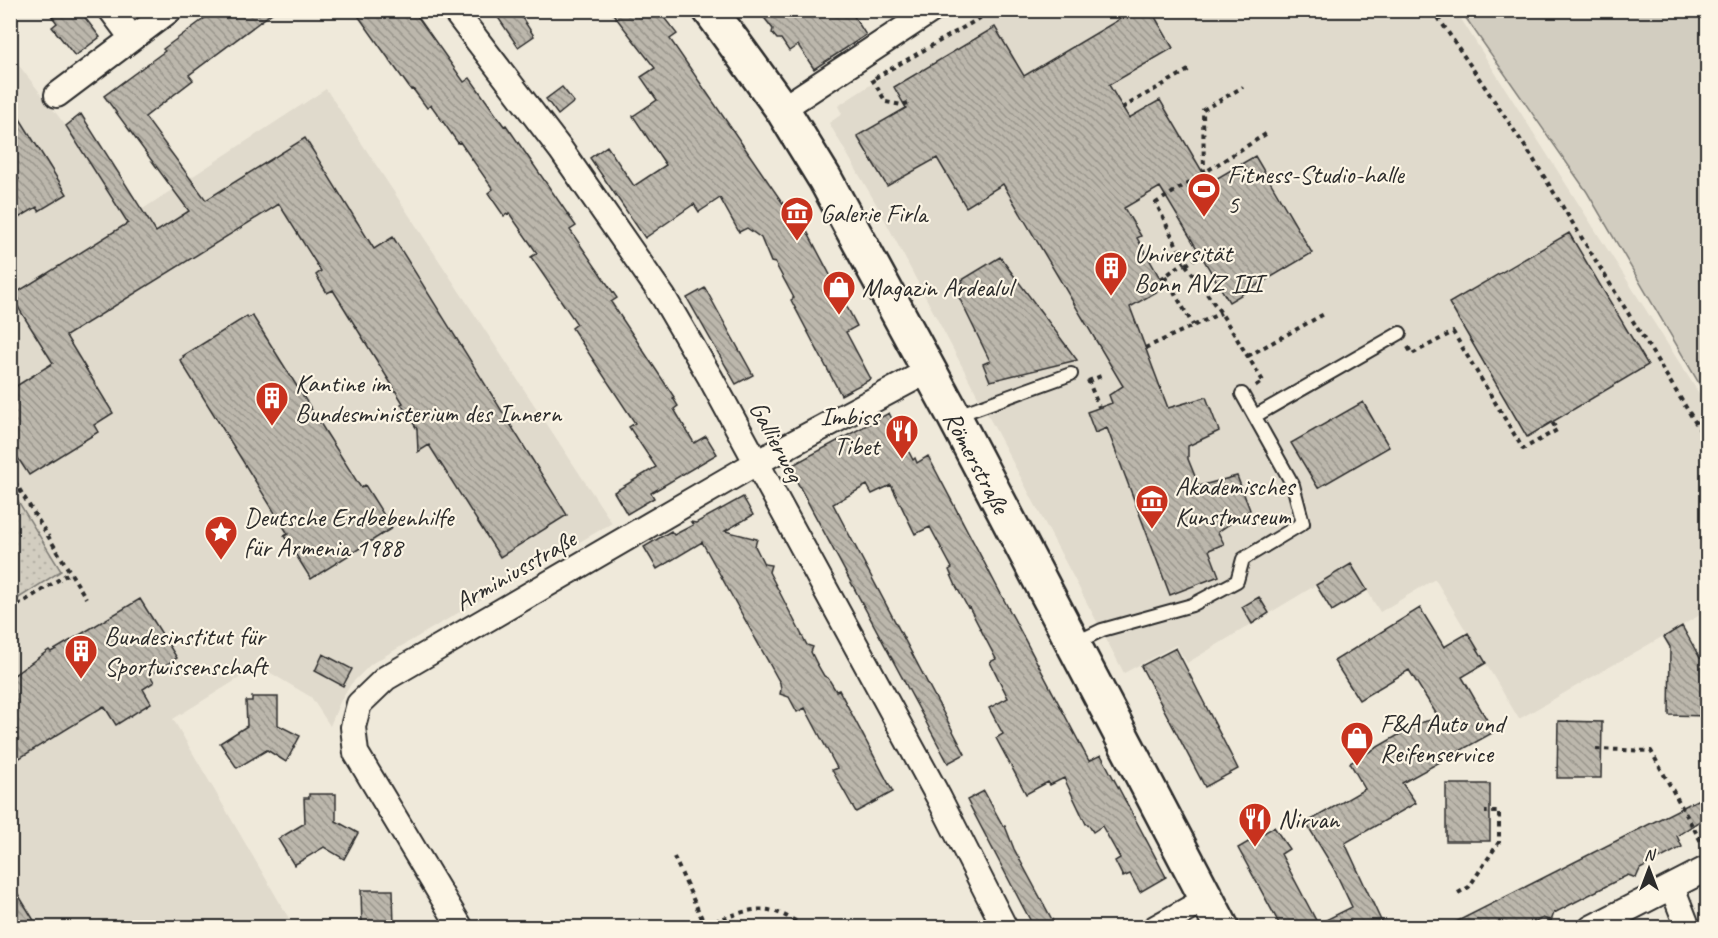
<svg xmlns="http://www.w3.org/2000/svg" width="1718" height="938" viewBox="0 0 1718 938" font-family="Caveat,sans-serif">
<defs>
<pattern id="grass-dots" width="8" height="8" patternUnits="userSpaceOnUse" patternTransform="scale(1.5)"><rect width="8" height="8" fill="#d2cdc0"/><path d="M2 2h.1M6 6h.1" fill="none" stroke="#b4b0a5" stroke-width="1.8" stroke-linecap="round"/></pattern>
<pattern id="building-back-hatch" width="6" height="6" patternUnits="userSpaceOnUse" patternTransform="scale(1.5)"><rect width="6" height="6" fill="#bcb7ac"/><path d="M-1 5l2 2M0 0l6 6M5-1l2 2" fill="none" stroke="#99958c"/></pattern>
</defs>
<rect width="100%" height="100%" fill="#efe9da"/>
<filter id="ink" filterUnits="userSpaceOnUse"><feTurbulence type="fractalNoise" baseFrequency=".0167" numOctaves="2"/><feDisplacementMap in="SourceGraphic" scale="12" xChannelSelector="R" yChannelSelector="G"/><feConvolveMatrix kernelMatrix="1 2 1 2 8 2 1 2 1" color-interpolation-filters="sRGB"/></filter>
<g filter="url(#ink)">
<path fill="#e0dacc" d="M984 11H1456L1707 406V611L1519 719 1435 579 1380 612 1351 564 1187 663 1176 645 1124 673 878 207 829 123 842 114 838 106Z
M10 54 66 126 126 220 326 89 612 523 371 664 351 684 340 702 330 726 311 697 259 666 173 719 294 927H11Z"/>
<path fill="url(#grass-dots)" stroke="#7e7c76" stroke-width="1.5" d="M10 488 61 571 11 603H10Z"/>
<path fill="#d2cdc0" stroke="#7e7c76" stroke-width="1.5" d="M1461 11H1707V397L1587 192Z"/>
<path fill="url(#building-back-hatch)" stroke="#2b2b2b" stroke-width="1.5" d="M47 10H79L100 37 75 56 52 27 57 23Z
M216 10H276L189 75 193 80 145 117 206 200 305 138 374 249 393 237 567 515 500 557 429 445 418 452 417 429 401 404 403 403 333 290 327 293 316 275 321 271 279 204 66 336 113 413 94 425 98 432 29 475 10 446V390L53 363 11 296 128 223 66 126 81 114 156 232 189 211 104 96 165 51 163 49Z
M354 10H413L464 82 470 78 504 126 506 125 576 226 570 230 617 298 611 302 674 397 673 398 678 406 674 409 694 443 706 436 717 454 651 493 654 498 627 514 614 492 656 467 629 427 635 423 572 328 577 324 531 257 537 253 509 213 504 216 488 193 493 189 460 142 458 143 431 105 427 108 413 89 411 90Z
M493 10H517L534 36 518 47Z
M610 10H658L677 34 670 39 784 205 791 201 857 326 846 332 871 379 841 395 791 300 794 298 775 263 771 262 761 238 747 228 739 232 720 198 699 212 694 204 645 238 590 158 607 146 634 186 666 165 633 116 657 100 641 77 655 68Z
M758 10H850L866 35 814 69 798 45 789 51 781 39H777L772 33 773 29Z
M1135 10H1151L1173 48 1109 85 1129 118 1160 100 1209 183 1255 156 1312 253 1229 302 1160 187 1124 208 1141 236 1137 238 1165 287 1130 307 1168 408 1206 397 1219 431 1188 446V459L1199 486 1237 476 1250 510 1218 532 1224 544 1209 550 1219 576 1170 595 1107 428 1095 433 1087 412 1112 403 1109 395 1123 386 1003 184 966 207 937 158 887 186 857 136 906 108 894 87 995 27 1024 76Z
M562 87 574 102 558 115 546 99Z
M10 103 67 194 39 211 37 207 10 223V184L19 179 10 165Z
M1569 233 1648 365 1527 437 1449 303Z
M1000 257 1077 360 990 381 983 364 990 361 954 287 963 282 962 280Z
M705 288 753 375 736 384 687 298Z
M252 315 361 488 365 485 392 528 311 579 284 536 288 534 180 360 184 357 183 356 247 316 248 318Z
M1363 402 1389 447 1318 488 1291 443Z
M889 413 913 460 915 458 917 463 928 456 1089 761 1101 755 1166 877 1140 892 1130 874 1123 877 1115 861 1120 858 1102 826 1093 832 1088 824H1086L1064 778 1050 785 1048 782 1026 794 996 738 1003 734 989 708 1008 698 990 662 996 659 969 607 968 608 956 586 949 570 952 568 930 527 915 534 891 485 872 494 867 485 833 504 965 754 948 763 789 467Z
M743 497 753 515 725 531 757 539 755 546 764 564 771 565 769 572 807 645 813 647 811 652 817 664 824 676 828 678 836 691 839 690 893 792 856 812 832 770 837 768 805 708 797 712 789 697 780 694 781 689 780 683 702 542 657 569 644 547 671 531 674 535 693 525 691 522 696 523Z
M1351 564 1367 590 1332 611 1316 585Z
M1259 597 1269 613 1252 624 1242 607Z
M140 599 177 658 150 675 154 682 143 689 151 703 116 725 104 706 10 764V678L49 650 51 652Z
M1420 608 1444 647 1468 633 1486 663 1462 677 1494 732 1402 783 1416 803 1345 843 1384 927H1281L1238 848 1274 827 1289 849 1281 854 1318 924 1352 907 1333 867 1306 823 1365 789 1350 763 1419 723 1439 718 1409 670 1359 700 1334 661Z
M1682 626 1700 658H1707V716L1669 715 1670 647 1664 637Z
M1176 648 1238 769 1205 787 1141 666Z
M323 654 352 669 343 686 315 671Z
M252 697H278V725L300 736 286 762 267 750 237 768 220 743 247 726 246 701H252Z
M1558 721 1602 722 1601 778H1557Z
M1446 784H1490V841H1446Z
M984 791 1003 826H1005L1014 849 1056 927H1034L1022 905 967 800Z
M309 794H336V821L358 833 344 859 324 847 294 865 278 839 305 823 304 798H309Z
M1707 795V816L1677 836 1682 847 1640 869 1636 878 1628 875 1614 882 1554 913 1551 921 1543 918 1525 927H1446Z
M10 881 38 927H10Z
M361 890H393L394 927H362Z"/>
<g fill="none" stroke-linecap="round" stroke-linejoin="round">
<g stroke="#2b2b2b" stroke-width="16">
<path id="lane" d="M955 416 1071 374
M1255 416 1400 333
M1075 643 1102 630 1192 605 1237 581 1243 559 1303 523 1293 485 1242 394"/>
</g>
<g stroke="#2b2b2b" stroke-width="28">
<path id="street" d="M111 10 132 38
M454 10 561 150 664 298 710 377 939 798 1005 928
M57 95 170 10
M782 109 932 10
M1672 887 1688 928
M461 928 356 753 353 727 359 704 386 678 756 463 928 371
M1155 928 1207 899
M1591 928 1708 868"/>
</g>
<g stroke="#2b2b2b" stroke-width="38">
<path id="secondary" d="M710 10 782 109 825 179 954 416 1222 928"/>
</g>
<path stroke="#2b2b2b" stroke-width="4" stroke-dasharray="4.5 4.5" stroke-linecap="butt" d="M1433 10 1532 157 1708 443
M875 78 994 10
M872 79 886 102 902 105 908 103
M1122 108 1192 68
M1204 173 1203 110 1243 87
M1186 265 1209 249
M1165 276 1193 325
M1161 279 1185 262
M1408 347 1412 354 1453 332 1523 449 1557 430 1552 422
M1145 348 1221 313
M1248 356 1324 314
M1088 380 1099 407
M1088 381 1101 376
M1256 386 1263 381 1221 313 1186 265 1156 203 1269 132
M10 474 86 598
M10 610 71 572
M1707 687H1708
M1596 749 1651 751 1704 847
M674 857 704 923 711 928
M1458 893 1469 887 1499 842V812H1485
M698 928C706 922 715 921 724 918 765 904 771 907 808 928"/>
<use href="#lane" stroke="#fcf5e5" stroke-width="12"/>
<use href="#street" stroke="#fcf5e5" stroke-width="24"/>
<use href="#secondary" stroke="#fcf5e5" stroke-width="33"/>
</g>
</g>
<defs>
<g id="stadium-pin" transform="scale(1.725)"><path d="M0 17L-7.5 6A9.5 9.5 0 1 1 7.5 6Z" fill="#c8321e" stroke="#fcf5e5"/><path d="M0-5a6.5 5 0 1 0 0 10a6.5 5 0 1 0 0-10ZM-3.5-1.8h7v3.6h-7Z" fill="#fff"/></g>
<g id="museum-pin" transform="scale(1.725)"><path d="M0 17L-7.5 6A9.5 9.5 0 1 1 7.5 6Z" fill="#c8321e" stroke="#fcf5e5"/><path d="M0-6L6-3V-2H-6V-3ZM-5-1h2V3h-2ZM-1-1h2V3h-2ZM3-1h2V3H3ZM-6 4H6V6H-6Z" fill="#fff"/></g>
<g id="building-pin" transform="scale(1.725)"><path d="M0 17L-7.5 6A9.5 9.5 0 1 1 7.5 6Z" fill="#c8321e" stroke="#fcf5e5"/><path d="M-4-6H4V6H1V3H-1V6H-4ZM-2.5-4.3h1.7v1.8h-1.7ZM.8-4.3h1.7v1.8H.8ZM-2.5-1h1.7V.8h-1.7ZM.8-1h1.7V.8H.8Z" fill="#fff"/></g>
<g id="shop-pin" transform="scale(1.725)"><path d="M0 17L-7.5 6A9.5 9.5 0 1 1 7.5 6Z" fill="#c8321e" stroke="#fcf5e5"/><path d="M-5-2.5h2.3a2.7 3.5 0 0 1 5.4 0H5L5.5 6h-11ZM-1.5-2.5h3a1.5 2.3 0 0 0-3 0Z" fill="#fff"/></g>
<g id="restaurant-pin" transform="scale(1.725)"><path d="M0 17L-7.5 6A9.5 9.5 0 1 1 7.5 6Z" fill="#c8321e" stroke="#fcf5e5"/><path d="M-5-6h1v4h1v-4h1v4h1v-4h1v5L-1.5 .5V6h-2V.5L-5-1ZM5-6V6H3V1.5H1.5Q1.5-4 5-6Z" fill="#fff"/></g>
<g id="sight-pin" transform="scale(1.725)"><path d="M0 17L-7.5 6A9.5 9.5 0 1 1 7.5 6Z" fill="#c8321e" stroke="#fcf5e5"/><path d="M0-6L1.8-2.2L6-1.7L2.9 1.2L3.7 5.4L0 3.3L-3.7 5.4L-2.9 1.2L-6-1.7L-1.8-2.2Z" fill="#fff"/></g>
</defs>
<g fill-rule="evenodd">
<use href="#stadium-pin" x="1204" y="189"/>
<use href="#museum-pin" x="797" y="213"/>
<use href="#building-pin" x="1111" y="268"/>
<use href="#shop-pin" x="839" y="287"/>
<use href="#building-pin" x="272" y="398"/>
<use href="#restaurant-pin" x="902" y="431"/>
<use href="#museum-pin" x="1152" y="501"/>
<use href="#sight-pin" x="221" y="532"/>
<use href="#building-pin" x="81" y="651"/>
<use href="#shop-pin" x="1357" y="738"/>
<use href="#restaurant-pin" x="1255" y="819"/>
</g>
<g text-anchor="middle" stroke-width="4.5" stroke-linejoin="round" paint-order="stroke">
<g font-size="26" fill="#2b2b2b" stroke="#fcf5e5" text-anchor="start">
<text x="1227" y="183">Fitness-Studio-halle<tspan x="1227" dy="30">5</tspan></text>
<text x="820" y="222">Galerie Firla</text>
<text x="1134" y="262">Universität<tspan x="1134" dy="30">Bonn AVZ III</tspan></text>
<text x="862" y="296">Magazin Ardealul</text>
<text x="295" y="392">Kantine im<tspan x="295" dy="30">Bundesministerium des Innern</tspan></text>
<text x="879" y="425" text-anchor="end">Imbiss<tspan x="879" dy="30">Tibet</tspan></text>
<text x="1175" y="495">Akademisches<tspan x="1175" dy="30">Kunstmuseum</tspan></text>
<text x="244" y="526">Deutsche Erdbebenhilfe<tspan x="244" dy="30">für Armenia 1988</tspan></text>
<text x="104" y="645">Bundesinstitut für<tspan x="104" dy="30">Sportwissenschaft</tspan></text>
<text x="1380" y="732">F&amp;A Auto und<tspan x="1380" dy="30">Reifenservice</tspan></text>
<text x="1278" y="828">Nirvan</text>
</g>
<g font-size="26" fill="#2b2b2b" stroke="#fcf5e5">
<text transform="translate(777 441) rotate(62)" y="9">Gallierweg</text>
<text transform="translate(977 462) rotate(62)" y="9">Römerstraße</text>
<text transform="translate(515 570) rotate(-30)" y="9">Arminiusstraße</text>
</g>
</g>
<rect width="1718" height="938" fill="none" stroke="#fcf5e5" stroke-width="36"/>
<rect x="18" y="18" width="1682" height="902" fill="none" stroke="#2b2b2b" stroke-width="2" filter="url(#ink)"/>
<g transform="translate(1649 869)" stroke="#fcf5e5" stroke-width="4.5" paint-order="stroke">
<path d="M0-4.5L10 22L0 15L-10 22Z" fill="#2b2b2b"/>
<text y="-9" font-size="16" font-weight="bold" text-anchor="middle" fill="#2b2b2b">N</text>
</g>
</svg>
